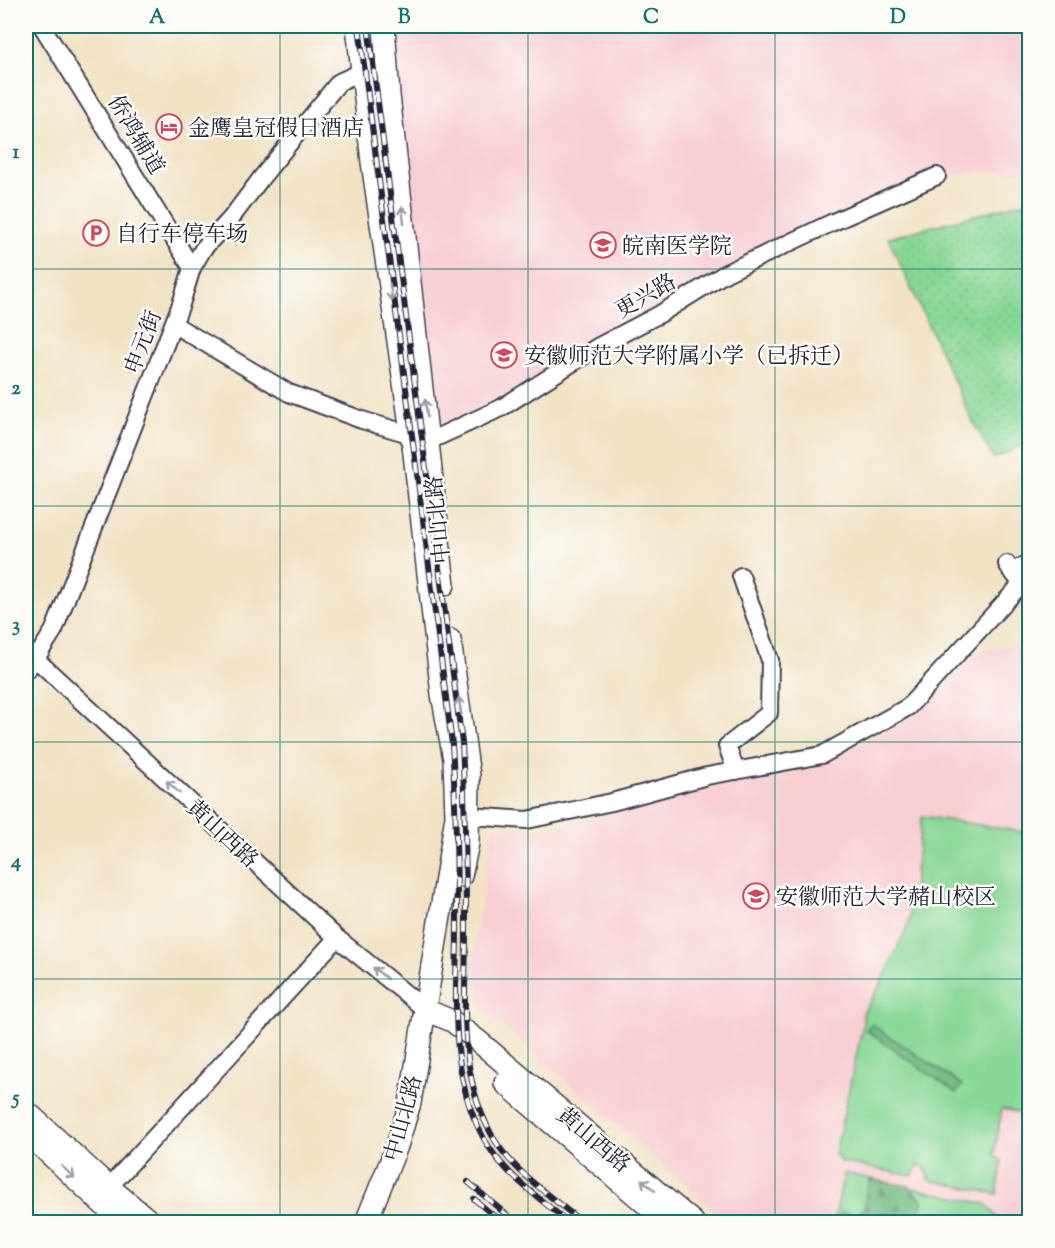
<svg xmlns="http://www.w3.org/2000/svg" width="1055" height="1248" viewBox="0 0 1055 1248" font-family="'Sorts Mill Goudy','Noto Serif SC',serif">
<defs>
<pattern id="forest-firs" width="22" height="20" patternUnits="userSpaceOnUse" patternTransform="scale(1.5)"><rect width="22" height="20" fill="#6eb87f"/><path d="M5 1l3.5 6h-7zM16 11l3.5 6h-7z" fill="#5a9569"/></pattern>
<pattern id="park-dots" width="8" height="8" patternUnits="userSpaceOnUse" patternTransform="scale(1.5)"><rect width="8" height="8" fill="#88d796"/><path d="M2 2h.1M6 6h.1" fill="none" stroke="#75b882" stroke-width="1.8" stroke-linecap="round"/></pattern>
</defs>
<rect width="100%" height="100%" fill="#fdfcf7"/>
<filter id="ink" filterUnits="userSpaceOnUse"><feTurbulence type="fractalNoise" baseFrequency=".0167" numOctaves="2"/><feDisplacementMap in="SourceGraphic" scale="12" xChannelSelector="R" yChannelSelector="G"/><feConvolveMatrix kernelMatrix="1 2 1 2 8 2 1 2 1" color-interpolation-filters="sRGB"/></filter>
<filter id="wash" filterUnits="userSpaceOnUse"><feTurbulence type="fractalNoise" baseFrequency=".008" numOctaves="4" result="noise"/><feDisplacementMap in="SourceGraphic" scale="24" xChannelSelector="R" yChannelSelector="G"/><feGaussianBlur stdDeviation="1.35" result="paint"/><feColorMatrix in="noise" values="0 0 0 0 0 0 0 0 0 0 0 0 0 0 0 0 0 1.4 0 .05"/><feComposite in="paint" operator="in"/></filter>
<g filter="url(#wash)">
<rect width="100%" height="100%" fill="#f1e2c4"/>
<path fill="#f7cfd3" d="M384 26H1029V170L936 176 428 433Z
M1029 639V1222H728L483 1009 472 962 492 828 546 829 830 761 906 720 972 655Z"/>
<path fill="#88d796" stroke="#557c68" stroke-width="1.5" d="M922 816 1029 833V1115L1002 1109 994 1155 1002 1161 997 1194 929 1180 926 1170 920 1164 912 1176 841 1162 835 1154 863 1025V1013L882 982 909 922Z
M844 1173 986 1204 1001 1222H834Z"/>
<path fill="url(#forest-firs)" stroke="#486d5d" stroke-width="1.5" d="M871 1024 962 1085 956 1093 866 1030Z
M870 1180 909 1186 923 1202 916 1219V1222H835L842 1212 857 1214 865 1207 866 1192Z"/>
<path fill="url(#park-dots)" stroke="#557c68" stroke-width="1.5" d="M1029 201V442L994 459 972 420 888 238Z"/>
</g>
<g filter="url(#ink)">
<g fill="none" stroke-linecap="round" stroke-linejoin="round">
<g stroke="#413f50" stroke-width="20">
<path id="minor" d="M42 26 192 268
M173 324 289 393 362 420 412 435
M419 443 429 441 501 408 599 346 660 314 726 273 831 223 937 176
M1011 571 1030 563
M26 650 337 938 426 1010
M26 670 35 660 54 630 181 304 192 268 203 249 232 217 262 177 339 82 361 72
M736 771 727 746 769 713 770 660 741 576
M470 816 527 820 612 802 707 776 822 755 908 707 1016 590 1023 586 1007 564
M109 1187 337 938"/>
</g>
<g stroke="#413f50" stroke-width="24">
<path id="major" d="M357 26 372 162 413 445 442 694 454 759 456 816 410 1103 397 1146 366 1222
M384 26 389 95 444 585
M450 640 469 776 468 843 461 876
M426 1010 452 1021 477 1040 693 1222
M505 1083 667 1222
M26 1111 109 1187 151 1222
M26 1132 122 1222"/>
</g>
<use href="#minor" stroke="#fff" stroke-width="16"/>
<use href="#major" stroke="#fff" stroke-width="21"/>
<g stroke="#22223b" stroke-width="6">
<path id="rail" d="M359 26 452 744C456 804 457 865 457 926 457 1000 447 1082 489 1147 507 1176 542 1200 568 1222
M368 26 462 743C465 805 466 867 466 929 466 1001 456 1078 496 1142 514 1171 555 1200 582 1222
M468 1182 515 1222
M474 1199 501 1222"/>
</g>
<use href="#rail" stroke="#fdfcf7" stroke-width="4" stroke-dasharray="11" stroke-linecap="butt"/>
</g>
<defs><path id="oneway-shaft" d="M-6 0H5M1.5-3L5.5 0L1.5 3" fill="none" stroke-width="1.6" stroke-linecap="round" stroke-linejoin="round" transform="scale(1.5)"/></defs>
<g stroke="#9c9ca7">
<use href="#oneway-shaft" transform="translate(403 215) rotate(-97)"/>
<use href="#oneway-shaft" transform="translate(391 292) rotate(81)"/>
<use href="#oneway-shaft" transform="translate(426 408) rotate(-97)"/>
<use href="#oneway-shaft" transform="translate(460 706) rotate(-99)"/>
<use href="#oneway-shaft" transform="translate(173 787) rotate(-137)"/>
<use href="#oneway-shaft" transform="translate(380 973) rotate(-141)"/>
<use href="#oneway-shaft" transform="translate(68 1172) rotate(43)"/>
<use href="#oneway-shaft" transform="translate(648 1185) rotate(-140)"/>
</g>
</g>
<path fill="none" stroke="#0f766e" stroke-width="1.5" stroke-opacity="0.55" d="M280 26V1222M528 26V1222M775 26V1222M26 269H1030M26 506H1030M26 742H1030M26 979H1030"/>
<defs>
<g id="hotel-ring" transform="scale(1.35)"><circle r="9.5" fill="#fdfcf7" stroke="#d1495b" stroke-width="1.5"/><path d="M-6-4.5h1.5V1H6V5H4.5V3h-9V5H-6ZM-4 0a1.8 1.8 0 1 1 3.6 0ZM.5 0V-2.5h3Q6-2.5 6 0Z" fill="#d1495b"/></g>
<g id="parking-ring" transform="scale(1.35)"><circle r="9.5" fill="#fdfcf7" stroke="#d1495b" stroke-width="1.5"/><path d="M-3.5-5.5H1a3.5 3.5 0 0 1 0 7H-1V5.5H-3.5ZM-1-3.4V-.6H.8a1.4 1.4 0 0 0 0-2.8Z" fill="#d1495b"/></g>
<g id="university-ring" transform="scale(1.35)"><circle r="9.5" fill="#fdfcf7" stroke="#d1495b" stroke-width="1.5"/><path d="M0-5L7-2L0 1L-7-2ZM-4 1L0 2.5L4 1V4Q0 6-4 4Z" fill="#d1495b"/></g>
<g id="school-ring" transform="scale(1.35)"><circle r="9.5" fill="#fdfcf7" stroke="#d1495b" stroke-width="1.5"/><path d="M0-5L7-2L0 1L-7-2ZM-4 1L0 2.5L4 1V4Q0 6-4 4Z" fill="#d1495b"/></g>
</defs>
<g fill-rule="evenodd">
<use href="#hotel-ring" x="169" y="127"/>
<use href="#parking-ring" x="96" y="233"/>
<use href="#university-ring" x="603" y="245"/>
<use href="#school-ring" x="504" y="355"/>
<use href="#university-ring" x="756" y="896"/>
</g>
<g text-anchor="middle" stroke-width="5" stroke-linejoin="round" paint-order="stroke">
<g font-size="22" fill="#22223b" stroke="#fdfcf7" text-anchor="start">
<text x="188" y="135">金鹰皇冠假日酒店</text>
<text x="116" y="241">自行车停车场</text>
<text x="622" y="253">皖南医学院</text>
<text x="524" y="363">安徽师范大学附属小学（已拆迁）</text>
<text x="776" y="904">安徽师范大学赭山校区</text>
</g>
<g font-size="22" fill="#22223b" stroke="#fdfcf7">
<text transform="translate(137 134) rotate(59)" y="8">侨鸿辅道</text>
<text transform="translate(645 295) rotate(-30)" y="8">更兴路</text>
<text transform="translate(142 342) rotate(-69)" y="8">申元街</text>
<text transform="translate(437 520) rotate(-96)" y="8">中山北路</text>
<text transform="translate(223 833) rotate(43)" y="8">黄山西路</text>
<text transform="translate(402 1118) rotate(-75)" y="8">中山北路</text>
<text transform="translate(594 1139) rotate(40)" y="8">黄山西路</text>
</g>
</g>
<rect width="1055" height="1248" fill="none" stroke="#fdfcf7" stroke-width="66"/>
<rect x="33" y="33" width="989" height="1182" fill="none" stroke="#0f766e" stroke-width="2"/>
<g font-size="20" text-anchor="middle" font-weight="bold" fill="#0f766e">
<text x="157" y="23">A</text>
<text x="404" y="23">B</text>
<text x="651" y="23">C</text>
<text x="898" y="23">D</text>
<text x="16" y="158">1</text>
<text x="16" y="394">2</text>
<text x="16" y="631">3</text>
<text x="16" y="867">4</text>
<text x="16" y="1104">5</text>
</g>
</svg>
